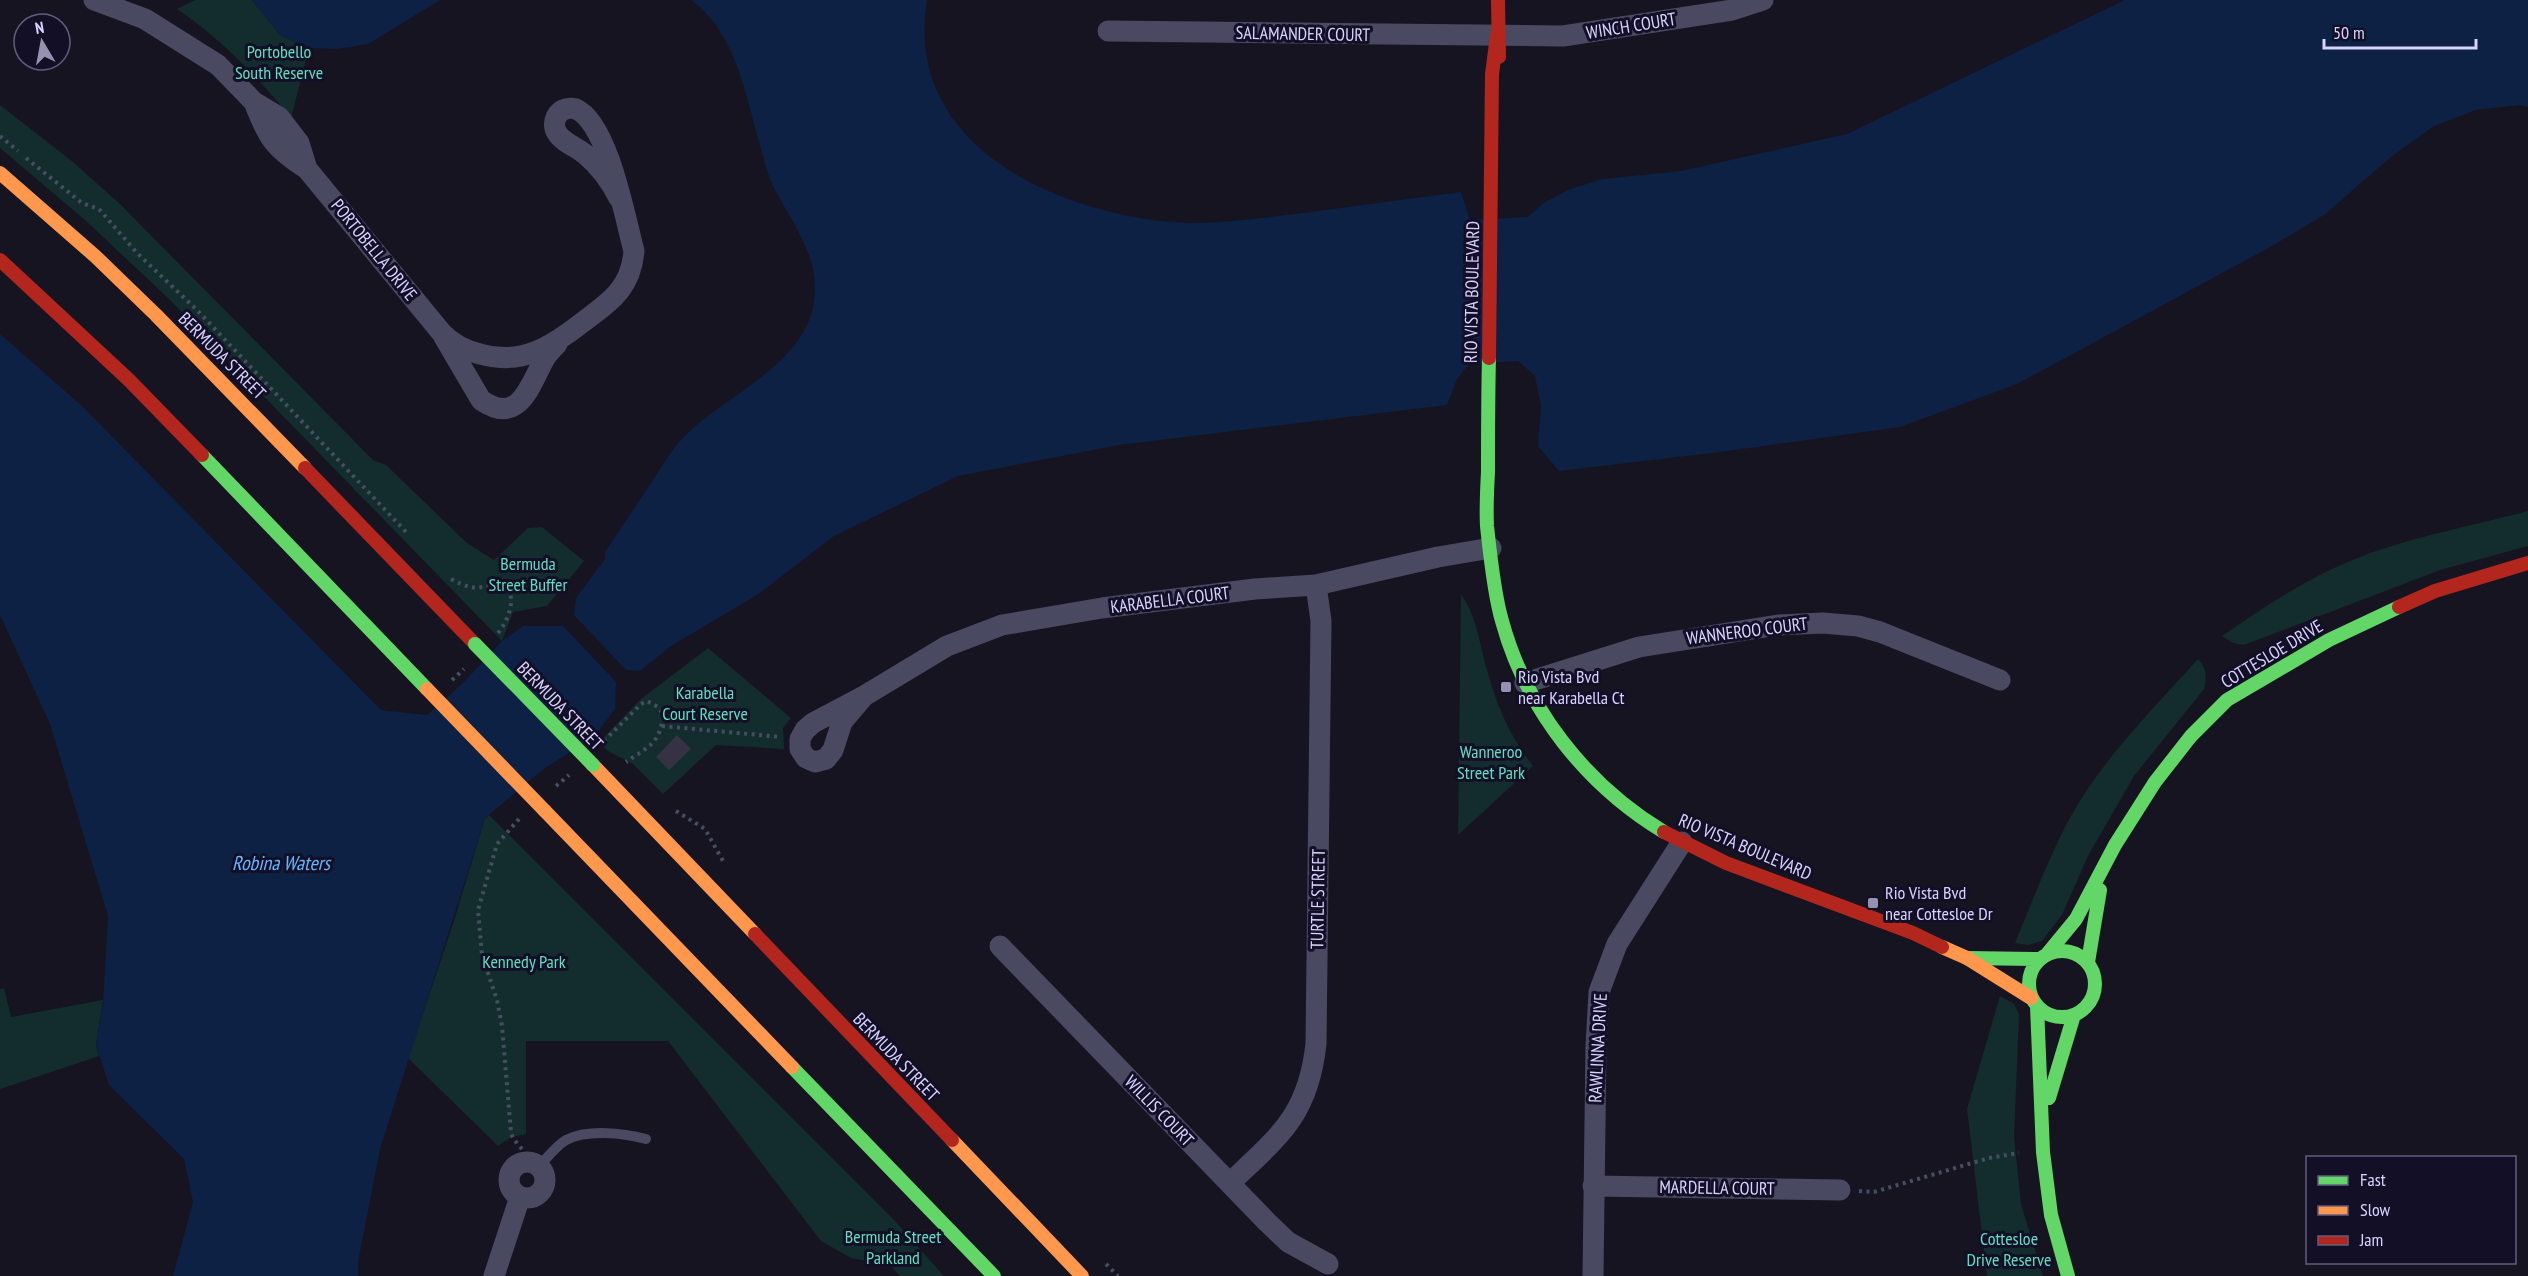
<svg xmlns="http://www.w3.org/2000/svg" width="2528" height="1276" viewBox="0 0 2528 1276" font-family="'PT Sans Narrow',sans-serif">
<rect width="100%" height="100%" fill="#161421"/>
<path fill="#132c2d" d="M195 0H252L280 35 309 48 291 118C257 76 221 39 177 9Z
M0 105 73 162 120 204 373 460 386 465 467 543 494 560 528 528 542 527 584 561 547 606 513 612 502 641 168 298 85 220 0 148Z
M2528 511V546L2440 570 2244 645 2233 643 2222 636C2263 608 2302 581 2348 562 2403 538 2469 527 2528 511Z
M1461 594C1477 616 1480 647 1488 673 1497 707 1511 738 1533 766L1458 835Z
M708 648 791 718 783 728 784 749 716 745 663 794 633 764 608 751 599 742 641 699Z
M2198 659C2207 669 2207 676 2204 689L2134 776 2088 856 2062 915 2042 941 2028 945 2015 943C2033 900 2049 856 2071 816 2104 757 2153 709 2198 659Z
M489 815 895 1221 944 1276H900L890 1265 851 1258 821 1241 668 1041H526V1134L512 1137 498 1146 408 1058 453 924 485 818Z
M4 988 11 1017 103 1000 96 1045 99 1056 0 1089V989Z
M2000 996 2014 1004 2019 1015 2014 1137 2021 1204 2043 1276H1987L1967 1109Z"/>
<path fill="#0d2144" d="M252 0H440L368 44 337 49 309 48 280 35Z
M691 0H927C903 144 1052 211 1171 222 1215 226 1259 218 1303 213 1355 206 1408 199 1461 192L1470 220 1528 217 1545 202 1568 190 1602 179 1681 171 1847 134 2125 0H2528V107L2520 105 2476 110 2434 126 2392 156 2324 215 2272 246 2017 384 1900 427 1720 452 1559 471 1538 446 1541 407 1535 376 1518 361 1469 364 1457 379 1447 405 1119 445 958 476 834 536 757 595 671 646 640 671 626 670 574 615 576 598 605 559V552C621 528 637 504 653 480 663 464 674 446 688 433 732 390 815 361 815 288 815 251 790 219 774 188 768 176 765 162 761 149 746 98 737 33 691 0Z
M0 334 82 406 381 710 427 715 463 683 502 641 523 626H563L616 682 615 709 594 737 545 768 485 818 380 1149 358 1262V1276H173L193 1202 184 1159 109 1085 96 1045 103 1004 108 916 50 724 0 615Z"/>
<path fill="#343243" d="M677 735 691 749 669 770 656 757Z"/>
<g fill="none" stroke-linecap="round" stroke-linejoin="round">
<path stroke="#44505f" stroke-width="4" stroke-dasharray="3 4.5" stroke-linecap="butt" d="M0 136 18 151
M26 158 82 203 99 209 137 253 197 310 406 532
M451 579C480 595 480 583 506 586 517 599 508 621 498 633
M452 680 464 669
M662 726 781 737
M604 741 641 704 647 701 658 707 663 714C661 743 648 747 626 762
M556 786 569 775
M676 811 705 829 723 861
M519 819 497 844 478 910 482 955 497 1000 502 1026 511 1133C514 1143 524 1148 528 1159
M1859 1191 1874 1192 1989 1158 2019 1153
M1106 1264 1118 1276"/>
<path stroke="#4a4962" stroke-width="10" d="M539 1166C547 1158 556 1146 566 1140 588 1129 623 1133 646 1139"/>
<path stroke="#4a4962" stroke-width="21" d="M94 0 145 19 218 65 254 102 279 117 299 143 307 169
M1108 31 1563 36 1732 10 1763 0
M254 102C268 138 274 148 307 169L441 332C452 344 464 350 480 354 521 366 551 347 583 322 611 301 631 288 634 251 625 218 608 123 576 109 572 108 567 108 563 110 555 114 552 125 557 133 563 143 577 147 586 155 600 167 611 182 619 198
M444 337 481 400C520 427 530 384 545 358 548 353 553 348 557 344
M1525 683 1639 647 1778 625 1823 623 1858 626 1880 632 2000 680
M864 696 842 722 833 750 826 759 815 762 806 758 800 749V739L805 730 813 723 864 696 947 646 1002 625 1102 608 1255 589 1316 585 1438 557 1491 548
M1000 946 1267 1222 1288 1242 1328 1264
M509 1180a18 18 0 1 1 36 0a18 18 0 1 1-36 0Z
M1230 1183C1279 1136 1308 1116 1316 1044L1321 621 1316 585
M1593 1186 1840 1190
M494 1276 520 1197
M1593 1276 1596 1046 1599 992 1617 944 1682 842"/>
<path stroke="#63d668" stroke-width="14" d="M1489 358C1488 396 1488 434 1488 472 1487 490 1486 508 1487 526 1490 554 1494 594 1502 621 1526 709 1586 785 1664 832
M202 455 427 689
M2029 984a33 33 0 1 1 66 0a33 33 0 1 1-66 0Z
M2048 953 2076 919 2115 845 2155 782 2191 736 2227 700 2329 640 2399 607
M1967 958 2039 959
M2088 962 2100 890
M2037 1006 2043 1152 2051 1215 2068 1276
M792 1067 994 1276
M2049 1098 2074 1015"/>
<path stroke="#ff974d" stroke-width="14" d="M0 173 95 256 156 315 305 468
M593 765 755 934
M545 811 792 1067
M1942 947 1967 958 2031 998
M952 1140 1082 1276"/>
<path stroke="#b3261e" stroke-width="14" d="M1498 0 1499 57
M0 260 129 380 202 455
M1489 358 1492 74 1497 36
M305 468 475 644
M2399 607 2435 591 2528 563
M1664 832 1726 863 1913 933 1942 947
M755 934 952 1140"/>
<path stroke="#63d668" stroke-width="14" d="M475 644 593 765"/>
<path stroke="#ff974d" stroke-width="14" d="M427 689 545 811"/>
</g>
<g fill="#9591b1" stroke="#130f26" stroke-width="2">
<rect x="1500" y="681" width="12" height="12" rx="3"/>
<rect x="1867" y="897" width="12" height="12" rx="3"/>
</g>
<g text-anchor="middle" stroke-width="6" stroke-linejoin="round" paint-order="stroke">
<g font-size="18" fill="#d9d4ff" stroke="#130f26">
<text transform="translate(1631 26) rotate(-9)" y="6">WINCH COURT</text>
<text transform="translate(1303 34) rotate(1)" y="6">SALAMANDER COURT</text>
<text transform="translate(374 250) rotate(51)" y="6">PORTOBELLA DRIVE</text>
<text transform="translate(1472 292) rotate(-89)" y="6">RIO VISTA BOULEVARD</text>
<text transform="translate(222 356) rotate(45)" y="6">BERMUDA STREET</text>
<text transform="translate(1170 600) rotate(-7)" y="6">KARABELLA COURT</text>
<text transform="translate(1747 631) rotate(-7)" y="6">WANNEROO COURT</text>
<text transform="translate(2272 654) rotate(-31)" y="6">COTTESLOE DRIVE</text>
<text transform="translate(560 706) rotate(46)" y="6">BERMUDA STREET</text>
<text transform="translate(1745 847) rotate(23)" y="6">RIO VISTA BOULEVARD</text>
<text transform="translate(1318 899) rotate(-89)" y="6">TURTLE STREET</text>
<text transform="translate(1598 1048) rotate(-87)" y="6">RAWLINNA DRIVE</text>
<text transform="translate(896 1057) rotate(46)" y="6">BERMUDA STREET</text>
<text transform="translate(1159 1111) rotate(46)" y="6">WILLIS COURT</text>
<text transform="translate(1717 1188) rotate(1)" y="6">MARDELLA COURT</text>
</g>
<g font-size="18" fill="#5fe0c0" stroke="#130f26">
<text x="279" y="58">Portobello<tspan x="279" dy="21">South Reserve</tspan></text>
<text x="528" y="570">Bermuda<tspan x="528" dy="21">Street Buffer</tspan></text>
<text x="705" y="699">Karabella<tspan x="705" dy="21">Court Reserve</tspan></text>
<text x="1491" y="758">Wanneroo<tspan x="1491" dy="21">Street Park</tspan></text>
<text x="524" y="968">Kennedy Park</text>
<text x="893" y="1243">Bermuda Street<tspan x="893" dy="21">Parkland</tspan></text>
<text x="2009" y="1245">Cottesloe<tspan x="2009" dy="21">Drive Reserve</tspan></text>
</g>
<g font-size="18" fill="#d9d4ff" stroke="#130f26" text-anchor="start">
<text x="1518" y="683">Rio Vista Bvd<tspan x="1518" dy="21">near Karabella Ct</tspan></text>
<text x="1885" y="899">Rio Vista Bvd<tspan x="1885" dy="21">near Cottesloe Dr</tspan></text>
</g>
<g font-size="20" font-style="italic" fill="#62b6ff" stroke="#130f26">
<text x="281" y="870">Robina Waters</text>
</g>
</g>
<rect x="2306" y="1156" width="210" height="108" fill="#130f26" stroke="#625e7d" stroke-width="1.5"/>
<rect x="2318" y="1176" width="30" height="9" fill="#63d668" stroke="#625e7d" stroke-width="1.5"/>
<text x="2360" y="1186" font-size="18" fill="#d9d4ff">Fast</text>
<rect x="2318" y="1206" width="30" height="9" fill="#ff974d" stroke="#625e7d" stroke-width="1.5"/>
<text x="2360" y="1216" font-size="18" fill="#d9d4ff">Slow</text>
<rect x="2318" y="1236" width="30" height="9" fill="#b3261e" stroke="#625e7d" stroke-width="1.5"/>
<text x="2360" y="1246" font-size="18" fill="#d9d4ff">Jam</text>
<g transform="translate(42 42) rotate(350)"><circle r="28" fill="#130f26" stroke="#625e7d" stroke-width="1.5"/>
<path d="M0-4.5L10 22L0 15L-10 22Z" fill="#9591b1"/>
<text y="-9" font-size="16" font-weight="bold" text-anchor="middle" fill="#d9d4ff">N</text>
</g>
<path d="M2324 39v9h152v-9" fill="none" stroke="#d9d4ff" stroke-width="3"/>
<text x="2333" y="39" font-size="18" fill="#d9d4ff" stroke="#130f26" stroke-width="4.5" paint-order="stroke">50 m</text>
</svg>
